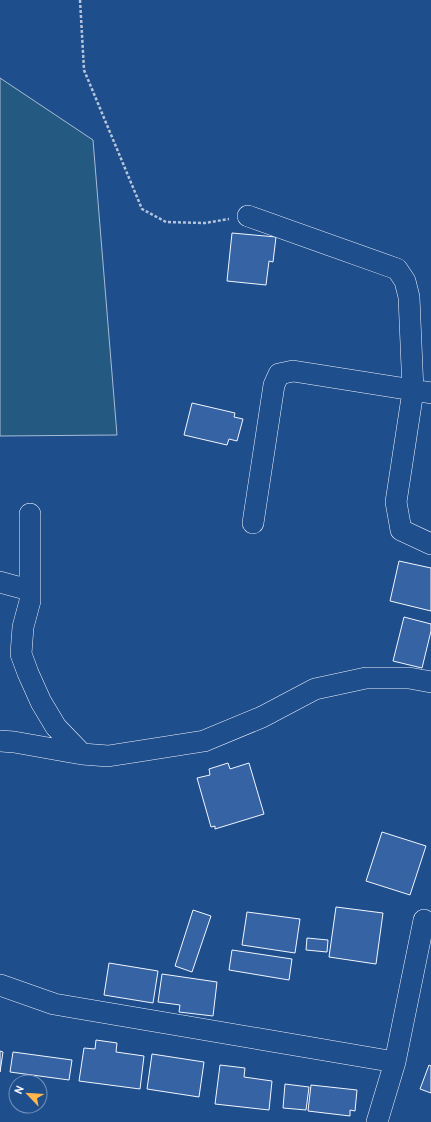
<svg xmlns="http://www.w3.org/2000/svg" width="431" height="1122" viewBox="0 0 431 1122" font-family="'PT Sans',sans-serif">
<rect width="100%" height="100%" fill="#1f4e8c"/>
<path fill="#245a82" stroke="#a8bbd7" d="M0 78 93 140 117 435 0 436Z"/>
<path fill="#3563a3" stroke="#f2f6ff" d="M232 233 276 237 273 262 269 261 266 285 227 281Z
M192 403 235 413 234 417 243 419 237 441 229 439 227 445 184 435Z
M399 561 431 568V611L390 601Z
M404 617 431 624V631L422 668 393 661Z
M228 763 230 769 249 763 264 814 215 829V826L211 827 197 778 210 775 209 769Z
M382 832 426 846 410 895 366 881Z
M336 907 383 913 376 964 329 957Z
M193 910 211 916 192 972 175 966Z
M247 912 300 919 295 953 242 945Z
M307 938 328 940 327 952 306 950Z
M232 950 292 959 289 980 229 970Z
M109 963 158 971 153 1003 104 995Z
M162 974 217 982 213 1016 179 1012 180 1005 158 1002Z
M96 1040 117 1043 116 1052 144 1056 140 1089 79 1081 84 1048 95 1049Z
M0 1051 3 1052 0 1072Z
M13 1052 72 1060 69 1080 10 1072Z
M152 1054 204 1062 199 1097 147 1089Z
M220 1065 245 1068 244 1077 272 1081 269 1110 215 1104Z
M429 1065 431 1066V1093L420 1089Z
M285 1084 309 1087 306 1110 283 1108Z
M311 1085 357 1090 355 1111 350 1110V1116L308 1111Z"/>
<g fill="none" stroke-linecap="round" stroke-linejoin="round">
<g stroke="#f2f6ff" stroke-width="22">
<path id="minor" d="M248 216 397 269 405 281 409 297 413 391 396 502 401 530 431 544
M30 514V601L23 627 21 654 28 673 41 702 56 727 82 754
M253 523 274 385 279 374 293 371 431 393
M0 582 29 590
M0 741 14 742 82 754 108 756 204 741 262 717 315 689 366 678H409L431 682
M0 985 54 1004 395 1062
M377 1122 395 1062 424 920"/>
</g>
<path stroke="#b3c4dc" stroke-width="2.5" stroke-dasharray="3 2" stroke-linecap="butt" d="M80 0 84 70 142 209 166 222 205 223 229 219"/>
<use href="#minor" stroke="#1f4e8c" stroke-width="21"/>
</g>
<g transform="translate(28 1094) rotate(295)"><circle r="19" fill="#1f4e8c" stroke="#7391ba"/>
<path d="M0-3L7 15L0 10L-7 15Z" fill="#ffb74d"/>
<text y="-6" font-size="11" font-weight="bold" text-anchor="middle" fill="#f2f6ff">N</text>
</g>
</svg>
